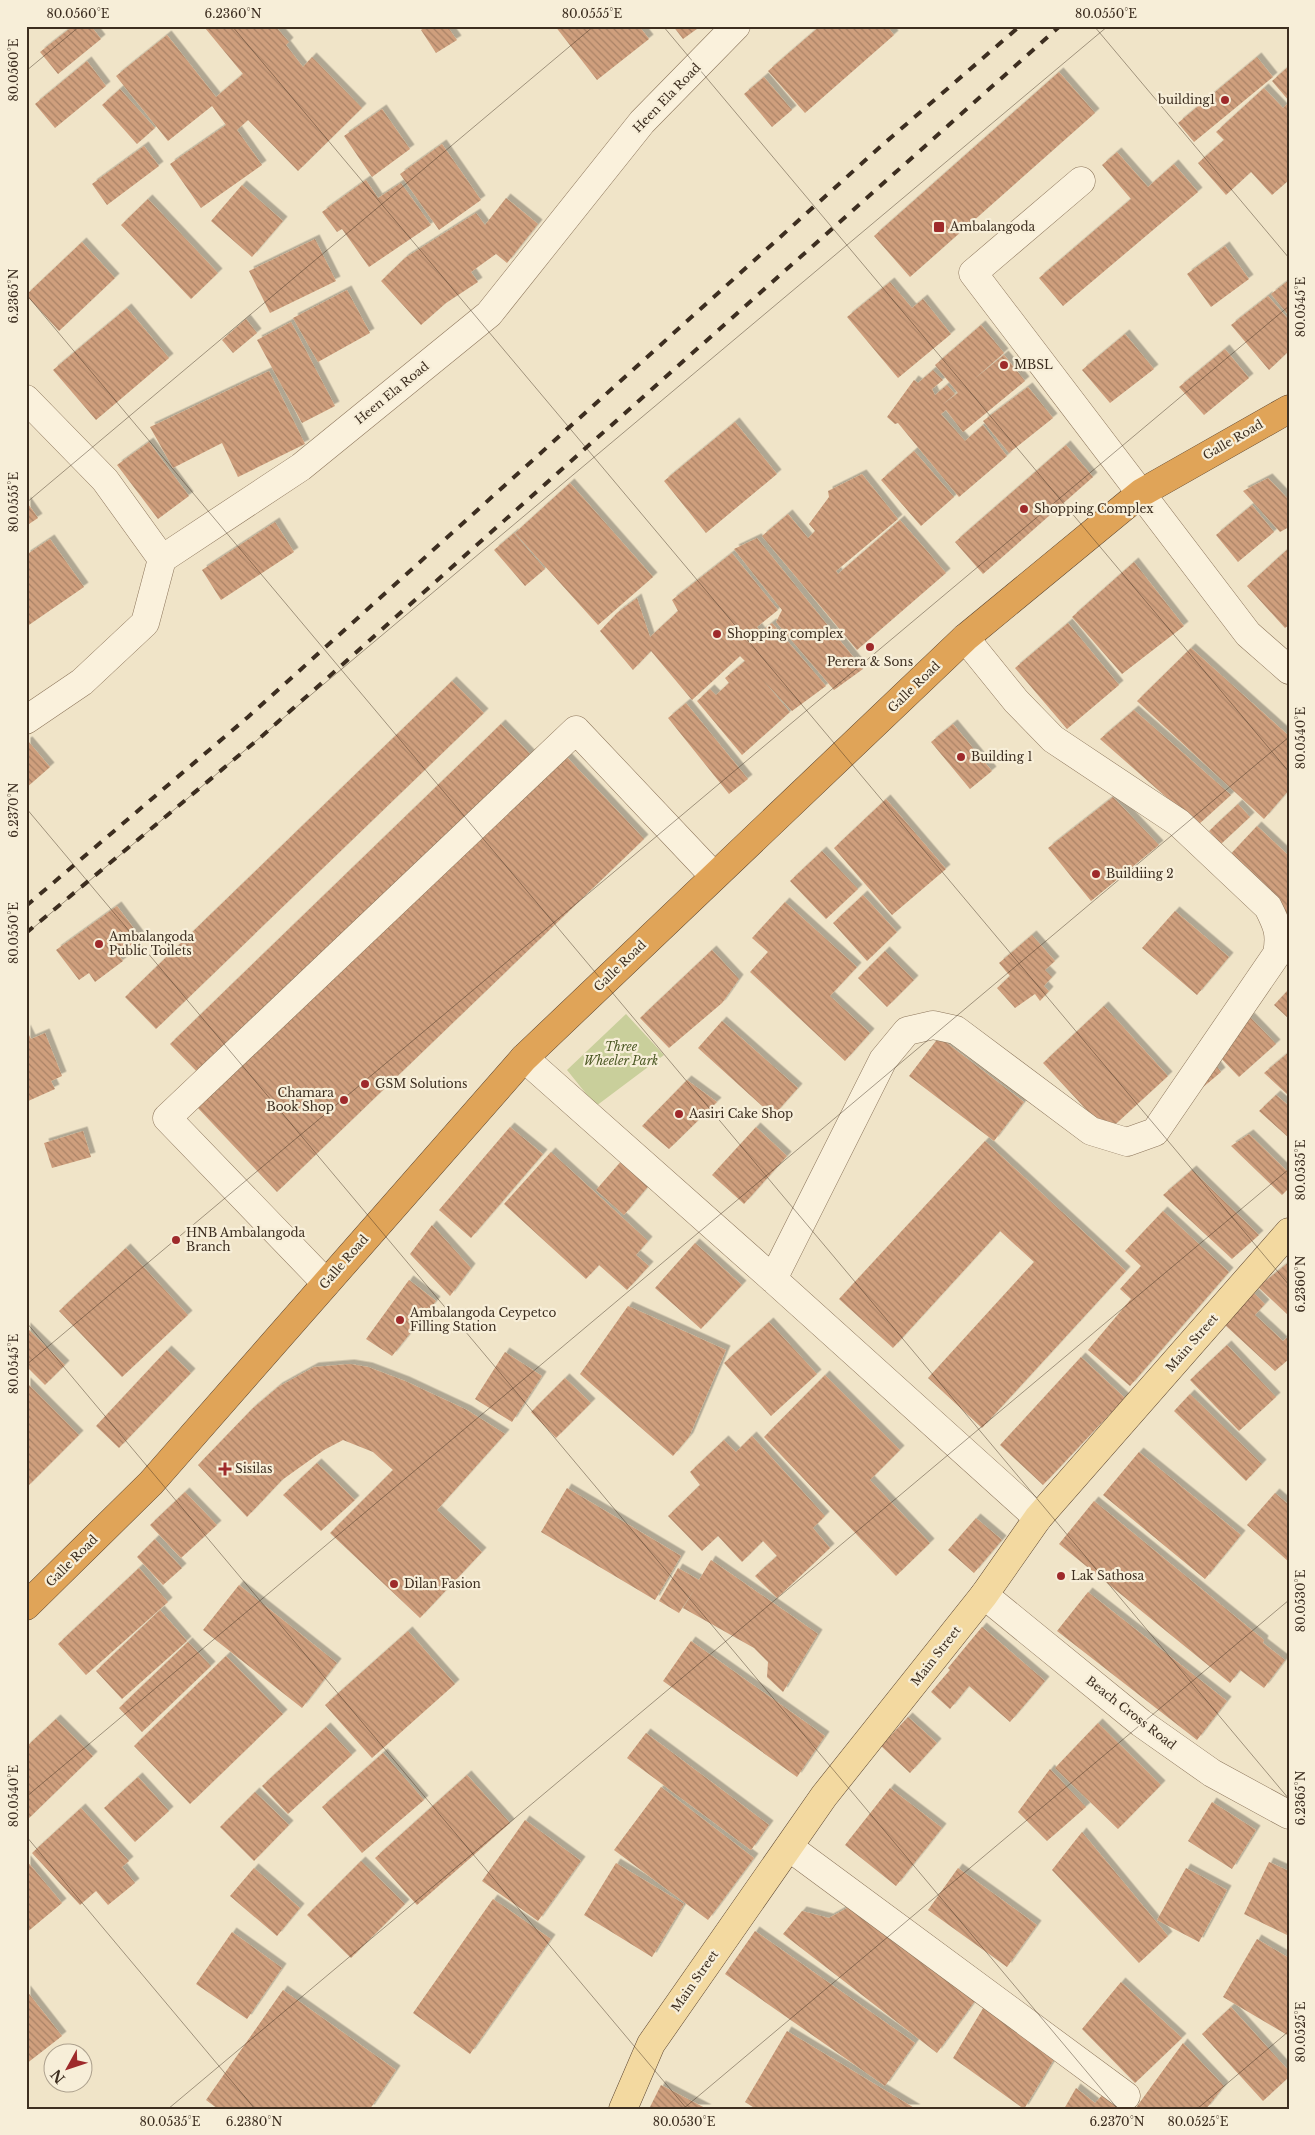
<svg xmlns="http://www.w3.org/2000/svg" width="1315" height="2135" viewBox="0 0 1315 2135" font-family="'Libre Baskerville',serif">
<defs>
<pattern id="building-back-hatch" width="6" height="6" patternUnits="userSpaceOnUse" patternTransform="scale(1.25)"><rect width="6" height="6" fill="#cf9f7d"/><path d="M-1 5l2 2M0 0l6 6M5-1l2 2" fill="none" stroke="#a98266"/></pattern>
<filter id="shadow"><feDropShadow dx="4.5" dy="-4.5" stdDeviation="0" flood-color="#0004"/></filter>
</defs>
<rect width="100%" height="100%" fill="#f0e4c8"/>
<path fill="#c9cf9b" d="M626 1014 664 1055 596 1106 567 1070Z"/>
<path fill="url(#building-back-hatch)" filter="url(#shadow)" d="M73 26H91L101 39 58 74 40 52Z
M207 26H275L289 42 286 45 303 67 312 57 362 108 298 171 248 120 237 130 262 165 201 208 170 164 226 125 212 106 168 141 116 76 167 35 216 97 243 74 205 28Z
M426 26H447L457 40 436 53 421 30Z
M555 26H639L649 39 597 80Z
M673 26H701L683 39Z
M820 26H887L894 35 805 113 768 71Z
M1257 57 1273 77 1194 142 1178 123Z
M87 61 106 86 55 128 35 104Z
M1289 66V101L1272 81Z
M1059 72 1095 113 910 277 874 236Z
M764 77 792 110 772 127 744 94Z
M1264 88 1283 108 1289 102V180L1272 195 1251 172 1226 195 1198 163 1224 140 1216 132Z
M120 89 155 128 137 144 102 105Z
M382 109 410 149 372 177 344 136Z
M442 144 481 200 439 230 400 174Z
M144 146 159 166 107 205 92 184Z
M1117 152 1148 187 1174 164 1198 192 1063 306 1039 278 1131 199 1102 165Z
M366 180 378 198 401 183 431 225 369 267 342 229 337 232 322 212Z
M242 185 283 221 252 257 211 221Z
M506 198 538 224 507 263 496 254 471 272 478 282 446 303 421 325 381 281 405 258 476 213 485 225Z
M148 199 218 273 191 299 121 225Z
M315 239 336 281 270 313 249 271Z
M82 242 115 278 59 331 26 295Z
M1225 246 1249 279 1211 307 1187 274Z
M1289 280V316L1271 294Z
M890 282 912 308 923 299 951 334 898 378 847 317Z
M347 290 370 333 318 362 293 318Z
M1268 296 1289 320V351L1269 370 1231 325Z
M127 308 169 358 96 420 53 370Z
M246 319 257 333 233 353 222 340Z
M291 322 335 406 302 423 257 340Z
M981 325 1004 353 973 380 1004 355 1025 381 963 432 946 410 941 414 965 441 983 425 1007 456 959 497 898 423 895 424 887 417 914 380 918 383 933 370 943 380 932 389 935 395 947 385 955 394 942 405 958 393 935 365Z
M1125 334 1154 369 1110 403 1082 370Z
M1225 349 1249 378 1204 415 1179 387Z
M269 371 305 444 238 477 222 443 173 468 150 427Z
M1028 387 1053 418 1009 453 983 421Z
M735 422 777 474 706 533 664 481Z
M149 442 189 496 158 519 117 465Z
M1066 445 1093 477 983 574 955 542Z
M914 451 954 497 921 526 881 480Z
M862 474 898 519 836 571 838 574 900 520 946 573 857 650 762 536 788 514 808 538 815 531 809 524 829 497 828 491Z
M1268 478 1289 500V527L1280 532 1243 491Z
M570 483 653 577 598 625 515 533Z
M26 501 38 518 26 526Z
M1252 505 1274 532 1238 562 1216 535Z
M275 522 294 552 221 600 202 570Z
M514 533 545 569 525 586 494 550Z
M757 538 863 669 834 690 776 622 782 610 734 549Z
M50 539 84 587 26 627V555Z
M1289 548V625L1285 628 1247 586Z
M732 553 778 610 757 627 761 632 772 623 826 686 792 711 763 680 790 712 742 755 697 701 710 689 716 695 729 683 725 678 745 661 740 656 692 700 651 651 633 670 600 631 617 613 637 598 650 637 678 611 672 600Z
M1134 562 1184 626 1122 674 1072 617Z
M1068 623 1119 685 1067 729 1015 668Z
M1191 648 1289 736V790L1264 819 1137 701Z
M452 681 484 713 156 1029 125 997Z
M686 703 748 779 729 794 668 718Z
M1134 710 1231 795 1198 825 1100 739Z
M501 724 534 758 203 1078 170 1044Z
M953 724 992 771 970 789 931 742Z
M28 741 50 767 26 788V742Z
M562 752 644 839 277 1192 196 1106Z
M1113 797 1159 845 1091 901 1048 848Z
M886 799 946 869 892 915 834 848Z
M1238 804 1250 817 1221 844 1209 831Z
M1257 826 1289 856V911L1285 915 1226 859Z
M822 851 858 889 826 919 790 881Z
M863 895 897 932 867 961 833 923Z
M785 902 857 967 830 996 870 1033 845 1061 750 972 768 952 752 938Z
M117 906 141 938 118 954 123 961 95 982 89 973 79 980 56 950Z
M1175 911 1229 957 1197 995 1142 948Z
M1032 935 1055 961 1045 970 1052 977 1044 986 1049 991 1040 1001 1035 994 1015 1008 997 988 1010 976 999 963Z
M712 950 739 979 722 1003 669 1048 640 1018Z
M885 951 914 980 887 1007 858 978Z
M1289 989V1019L1274 1005Z
M1104 1006 1168 1076 1107 1132 1043 1063Z
M1250 1017 1276 1044 1239 1077 1215 1052Z
M722 1021 798 1088 773 1116 698 1048Z
M26 1029 31 1039 45 1033 62 1076 51 1081 55 1089 26 1102Z
M939 1037 1024 1102 994 1141 909 1076Z
M1289 1052V1096L1264 1073Z
M1213 1061 1221 1072 1202 1088 1193 1077Z
M687 1080 717 1102 669 1149 642 1126Z
M1276 1095 1289 1106V1138L1259 1111Z
M510 1127 543 1154 471 1238 439 1210Z
M756 1127 787 1156 744 1204 712 1175Z
M83 1131 91 1157 52 1168 44 1143Z
M1249 1134 1289 1173V1188L1282 1195 1231 1146Z
M985 1141 1126 1271 982 1428 928 1378 1034 1262 1000 1231 893 1348 839 1299Z
M551 1152 648 1241 636 1255 649 1266 627 1290 599 1265 586 1279 504 1204Z
M624 1158 651 1183 624 1215 596 1190Z
M1192 1170 1259 1235 1232 1259 1163 1195Z
M1163 1211 1229 1272 1130 1386 1088 1350 1131 1299 1120 1289 1141 1266 1125 1251Z
M432 1225 471 1268 450 1296 410 1254Z
M695 1243 742 1285 701 1329 655 1288Z
M126 1248 188 1315 122 1377 59 1311Z
M1289 1262V1316L1258 1287Z
M409 1280 436 1301 392 1356 366 1339Z
M1254 1293 1265 1304 1255 1315 1283 1341 1289 1336V1359L1275 1371 1225 1325Z
M628 1306 726 1350 689 1437 673 1456 580 1374Z
M769 1322 817 1374 771 1416 724 1363Z
M26 1327 65 1365 45 1385 26 1366Z
M1227 1345 1276 1397 1239 1431 1190 1380Z
M167 1350 191 1373 119 1448 96 1426Z
M505 1352 542 1376 512 1422 475 1399Z
M1081 1357 1125 1398 1043 1485 1000 1445Z
M350 1364 368 1367 405 1381 467 1410 505 1434 437 1510 482 1552 420 1618 330 1533 393 1470 373 1452 343 1440 324 1450 282 1480 247 1517 198 1465 252 1409 278 1387 314 1367Z
M825 1375 900 1450 870 1480 930 1543 896 1576 764 1437Z
M565 1378 591 1403 556 1438 531 1412Z
M26 1382 79 1435 26 1488Z
M1190 1394 1262 1464 1246 1481 1174 1411Z
M752 1436 825 1516 813 1528 830 1548 777 1598 755 1576 777 1556 763 1541 742 1562 718 1536 702 1551 668 1516 700 1485 690 1472 724 1440 736 1452Z
M1139 1452 1241 1535 1205 1579 1103 1495Z
M317 1463 355 1500 321 1531 283 1495Z
M567 1488 681 1556 655 1600 541 1532Z
M185 1492 217 1525 181 1558 150 1525Z
M1275 1493 1289 1505V1562L1247 1525Z
M1094 1501 1264 1640 1263 1643 1285 1660 1264 1688 1240 1670 1230 1683 1059 1544Z
M976 1518 1002 1540 974 1573 948 1550Z
M155 1539 182 1568 163 1585 137 1557Z
M711 1560 818 1634 783 1692 767 1677 768 1662 754 1648 683 1608 696 1587 679 1613 659 1601 678 1568 699 1580Z
M139 1568 168 1602 86 1675 58 1644Z
M239 1585 337 1663 302 1708 203 1630Z
M1088 1592 1227 1701 1197 1740 1057 1631Z
M160 1610 187 1641 122 1699 96 1671Z
M982 1627 1045 1681 1010 1722 969 1686 950 1709 931 1692 950 1670 948 1668Z
M408 1631 455 1684 372 1758 325 1705Z
M691 1641 825 1736 797 1777 663 1681Z
M188 1642 211 1666 142 1732 119 1708Z
M226 1656 283 1714 190 1804 134 1746Z
M908 1717 937 1743 910 1773 881 1746Z
M56 1719 93 1756 26 1821V1747Z
M1098 1723 1161 1785 1118 1829 1055 1768Z
M326 1727 352 1755 288 1814 262 1786Z
M646 1733 769 1825 751 1850 627 1758Z
M383 1753 424 1800 362 1853 322 1807Z
M1050 1769 1086 1807 1047 1841 1018 1812Z
M467 1775 510 1823 417 1905 375 1858Z
M138 1777 169 1811 135 1842 104 1808Z
M661 1787 754 1858 708 1920 614 1850Z
M890 1788 942 1828 896 1886 845 1845Z
M255 1792 289 1825 254 1861 220 1827Z
M1212 1802 1256 1830 1232 1869 1188 1841Z
M81 1808 129 1861 122 1867 135 1883 108 1905 96 1891 80 1905 32 1853Z
M525 1820 581 1861 538 1921 482 1881Z
M1082 1832 1168 1936 1139 1963 1052 1870Z
M26 1860 62 1903 26 1933Z
M361 1861 405 1904 351 1958 307 1915Z
M1269 1862 1289 1871V1936L1244 1914Z
M616 1863 684 1904 652 1957 584 1915Z
M254 1868 300 1908 277 1936 230 1896Z
M958 1868 1037 1925 1007 1967 928 1910Z
M1186 1868 1227 1890 1199 1942 1157 1920Z
M493 1899 551 1939 470 2054 413 2013Z
M856 1903 980 1994 937 2053 783 1934 802 1911 829 1918Z
M755 1931 915 2043 885 2086 725 1974Z
M232 1932 282 1968 247 2019 196 1984Z
M1257 1939 1289 1958V2036L1223 1997Z
M1121 1982 1182 2038 1135 2083 1082 2029Z
M26 1990 62 2036 26 2064Z
M283 1990 396 2070 370 2109H218L206 2100Z
M988 2000 1056 2056 1024 2109 953 2058Z
M1231 2007 1289 2071V2077L1263 2101 1202 2034Z
M787 2031 916 2109H756L745 2102Z
M1183 2043 1224 2086 1206 2109H1135Z
M661 2085 707 2109H649Z
M1076 2088 1095 2103 1109 2088 1130 2109H1064Z"/>
<g fill="none" stroke-linecap="round" stroke-linejoin="round">
<g stroke="#8d765c" stroke-width="29">
<path id="minor" d="M1081 181 973 273 1248 634 1289 670
M26 399 105 480 162 559
M26 720 82 682 145 623 162 559 301 467 489 314 642 122 736 26
M524 1058 773 1279 1038 1518
M773 1279 883 1060 907 1031 933 1025 956 1030 1091 1131 1127 1142 1155 1132 1277 954C1281 933 1277 925 1268 907L1179 823 1053 739 1016 701 965 638
M326 1283 167 1118 576 730 714 876
M984 1595 1141 1723 1212 1773 1289 1815
M789 1847 1126 2096"/>
</g>
<g stroke="#5b4430" stroke-width="29">
<path id="major" d="M623 2109 651 2044 824 1796 984 1595 1038 1518 1289 1232"/>
</g>
<g stroke="#5b4430" stroke-width="29">
<path id="highway" d="M26 1606 151 1483 524 1058 965 638 1141 493 1289 409"/>
</g>
<use href="#minor" stroke="#faf1dc" stroke-width="28"/>
<use href="#major" stroke="#f3d9a0" stroke-width="28"/>
<use href="#highway" stroke="#e0a458" stroke-width="28"/>
<path stroke="#3d2e20" stroke-width="4" stroke-dasharray="9 9" stroke-linecap="butt" d="M26 906 248 717 880 147 1020 26
M26 933 261 737 1060 26"/>
</g>
<path fill="none" stroke="#3d2e20" stroke-width="1" stroke-opacity="0.45" d="M232 26 1289 1285M663 26 1289 772M1094 26 1289 258M26 71 80 26M26 294 1289 1799M26 503 594 26M26 808 1118 2109M26 934 1108 26M26 1322 687 2109M26 1365 1289 306M26 1797 1289 737M26 1836 255 2109M168 2109 1289 1169M683 2109 1289 1600M1197 2109 1289 2031"/>
<g fill="#9e2a2b" stroke="#f7eed8" stroke-width="2">
<circle cx="1225" cy="100" r="5"/>
<rect x="933" y="221" width="12" height="12" rx="2.5"/>
<circle cx="1004" cy="365" r="5"/>
<circle cx="1024" cy="509" r="5"/>
<circle cx="717" cy="634" r="5"/>
<circle cx="870" cy="647" r="5"/>
<circle cx="961" cy="757" r="5"/>
<circle cx="1096" cy="874" r="5"/>
<circle cx="99" cy="944" r="5"/>
<circle cx="365" cy="1084" r="5"/>
<circle cx="344" cy="1100" r="5"/>
<circle cx="679" cy="1114" r="5"/>
<circle cx="176" cy="1240" r="5"/>
<circle cx="400" cy="1320" r="5"/>
<path d="M222.5 1461.5h5v5h5v5h-5v5h-5v-5h-5v-5h5z"/>
<circle cx="1061" cy="1576" r="5"/>
<circle cx="394" cy="1584" r="5"/>
</g>
<g text-anchor="middle" stroke-width="4.5" stroke-linejoin="round" paint-order="stroke">
<g font-size="12" fill="#3d2e20" stroke="#f7eed8">
<text transform="translate(667 98) rotate(-46)" y="4">Heen Ela Road</text>
<text transform="translate(392 393) rotate(-39)" y="4">Heen Ela Road</text>
<text transform="translate(1233 440) rotate(-30)" y="4">Galle Road</text>
<text transform="translate(914 687) rotate(-44)" y="4">Galle Road</text>
<text transform="translate(620 966) rotate(-44)" y="4">Galle Road</text>
<text transform="translate(344 1262) rotate(-49)" y="4">Galle Road</text>
<text transform="translate(1192 1343) rotate(-49)" y="4">Main Street</text>
<text transform="translate(72 1561) rotate(-45)" y="4">Galle Road</text>
<text transform="translate(936 1656) rotate(-52)" y="4">Main Street</text>
<text transform="translate(1131 1713) rotate(38)" y="4">Beach Cross Road</text>
<text transform="translate(695 1981) rotate(-55)" y="4">Main Street</text>
</g>
<g font-size="12" fill="#3d2e20" stroke="#f7eed8" text-anchor="start">
<text x="1215" y="104" text-anchor="end">building1</text>
<text x="950" y="231">Ambalangoda</text>
<text x="1014" y="369">MBSL</text>
<text x="1034" y="513">Shopping Complex</text>
<text x="727" y="638">Shopping complex</text>
<text x="870" y="666" text-anchor="middle">Perera &amp; Sons</text>
<text x="971" y="761">Building 1</text>
<text x="1106" y="878">Buildiing 2</text>
<text x="109" y="941">Ambalangoda<tspan x="109" dy="14">Public Toilets</tspan></text>
<text x="375" y="1088">GSM Solutions</text>
<text x="334" y="1097" text-anchor="end">Chamara<tspan x="334" dy="14">Book Shop</tspan></text>
<text x="689" y="1118">Aasiri Cake Shop</text>
<text x="186" y="1237">HNB Ambalangoda<tspan x="186" dy="14">Branch</tspan></text>
<text x="410" y="1317">Ambalangoda Ceypetco<tspan x="410" dy="14">Filling Station</tspan></text>
<text x="235" y="1473">Sisilas</text>
<text x="1071" y="1580">Lak Sathosa</text>
<text x="404" y="1588">Dilan Fasion</text>
</g>
<g font-size="12" font-style="italic" fill="#4d5a26" stroke="#f7eed8">
<text x="621" y="1051">Three<tspan x="621" dy="14">Wheeler Park</tspan></text>
</g>
</g>
<rect width="1315" height="2135" fill="none" stroke="#f7eed8" stroke-width="55"/>
<g transform="translate(68 2068) rotate(230)"><circle r="24" fill="#f7eed8" stroke="#ada18e"/>
<path d="M0-4L9 19L0 12L-9 19Z" fill="#9e2a2b"/>
<text y="-8" font-size="14" font-weight="bold" text-anchor="middle" fill="#3d2e20">N</text>
</g>
<rect x="28" y="28" width="1260" height="2080" fill="none" stroke="#3d2e20" stroke-width="2"/>
<g font-size="12" text-anchor="middle" fill="#3d2e20">
<text x="78" y="18">80.0560°E</text>
<text x="233" y="18">6.2360°N</text>
<text x="592" y="18">80.0555°E</text>
<text x="1106" y="18">80.0550°E</text>
<text transform="translate(14 70) rotate(-90)" y="4">80.0560°E</text>
<text transform="translate(14 296) rotate(-90)" y="4">6.2365°N</text>
<text transform="translate(1301 307) rotate(-90)" y="4">80.0545°E</text>
<text transform="translate(14 502) rotate(-90)" y="4">80.0555°E</text>
<text transform="translate(1301 738) rotate(-90)" y="4">80.0540°E</text>
<text transform="translate(14 810) rotate(-90)" y="4">6.2370°N</text>
<text transform="translate(14 933) rotate(-90)" y="4">80.0550°E</text>
<text transform="translate(1301 1170) rotate(-90)" y="4">80.0535°E</text>
<text transform="translate(1301 1284) rotate(-90)" y="4">6.2360°N</text>
<text transform="translate(14 1364) rotate(-90)" y="4">80.0545°E</text>
<text transform="translate(1301 1601) rotate(-90)" y="4">80.0530°E</text>
<text transform="translate(14 1796) rotate(-90)" y="4">80.0540°E</text>
<text transform="translate(1301 1798) rotate(-90)" y="4">6.2365°N</text>
<text transform="translate(1301 2032) rotate(-90)" y="4">80.0525°E</text>
<text x="170" y="2126">80.0535°E</text>
<text x="254" y="2126">6.2380°N</text>
<text x="684" y="2126">80.0530°E</text>
<text x="1117" y="2126">6.2370°N</text>
<text x="1198" y="2126">80.0525°E</text>
</g>
</svg>
